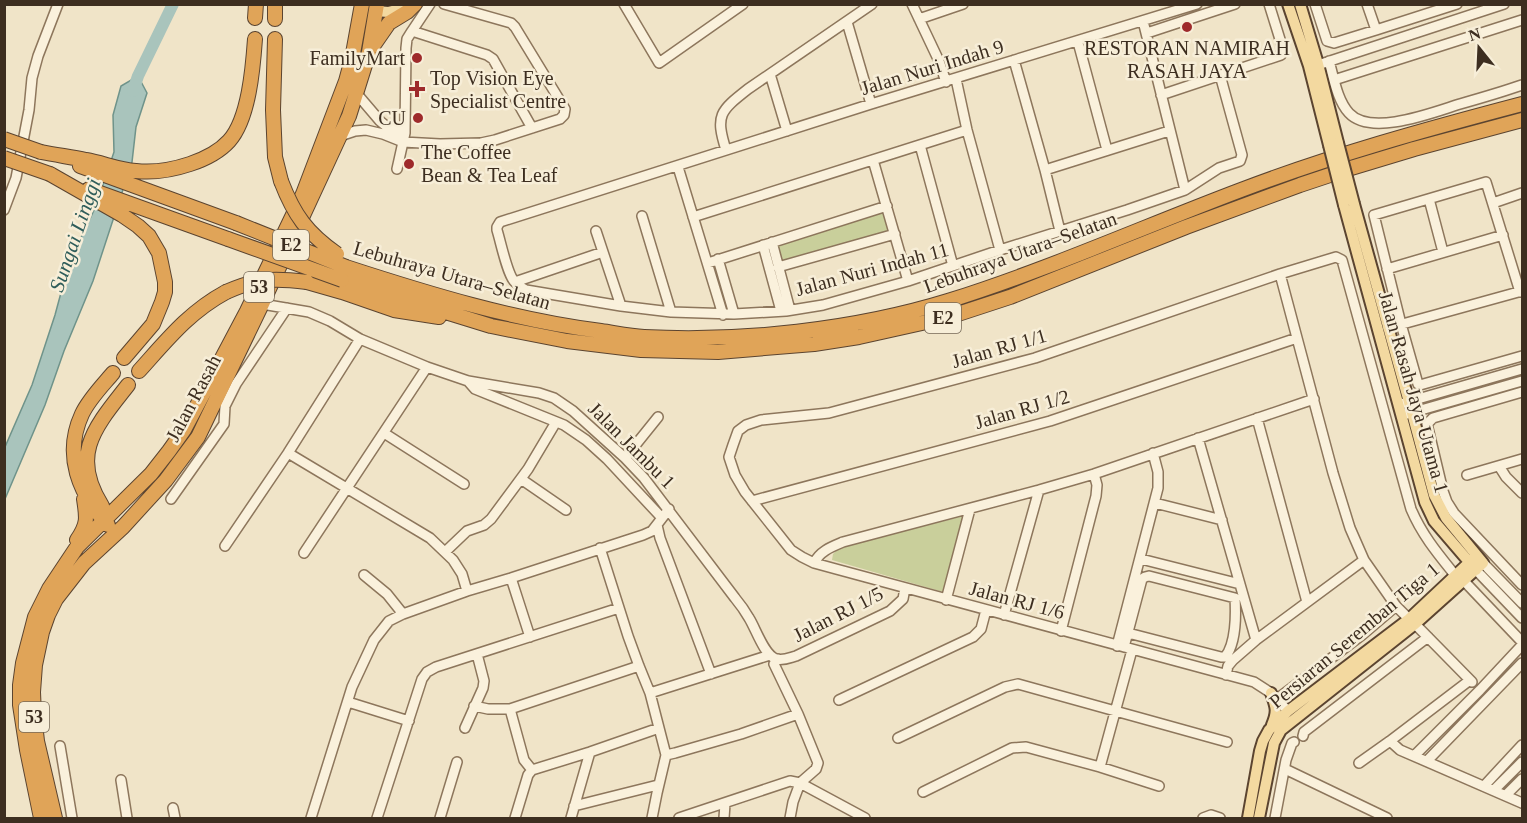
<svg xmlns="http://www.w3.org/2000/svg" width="1527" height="823" viewBox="0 0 1527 823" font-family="Georgia,serif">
<rect width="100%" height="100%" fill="#f0e4c8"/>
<path fill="#c9cf9b" d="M883 212 889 232 783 264 777 244Z
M964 516 943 592 832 560 833 554 840 547Z"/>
<path fill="#a9c4bc" stroke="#6f938a" stroke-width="1.5" d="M138 76 147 93 136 127 132 162 93 281 64 351 45 405 5 499V447L32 385 55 315 69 263 95 208 114 152 113 115 121 86Z"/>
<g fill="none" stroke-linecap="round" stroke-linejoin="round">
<path stroke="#a9c4bc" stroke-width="12" d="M133 91 138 76 173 4"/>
<g stroke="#8d765c" stroke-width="12">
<path id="minor" d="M624 4 659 63 743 4
M912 4 939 61 946 82
M1197 4 871 104 500 222 497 227V230C501 243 507 273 514 281 517 285 522 288 526 290L621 306 671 312 734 314 786 311 823 305 908 281 1000 250 1127 210 1185 190 1219 168 1240 161 1242 155 1220 75
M1315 4 1327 41 1334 43 1376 30 1367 4
M919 19 963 4
M1143 21 1185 190
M847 22 871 104
M1376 30 1457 4
M412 31 487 55 493 59 532 128
M1147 33 1235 4
M1078 42 1107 150
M1014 60 1045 170 1060 231
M1329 61C1334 78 1337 100 1349 113 1371 137 1434 112 1460 104 1481 98 1502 92 1522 85
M1324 63 1504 4
M770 74 787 131
M956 79 967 130 1000 250
M1334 80 1522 20
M357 94 380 121 386 126 405 133
M1161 95 1281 55 1283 49 1269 4
M340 136 355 131 366 130 383 134 403 142 440 144 481 143 495 140 560 119 564 115 565 109 515 27 511 23 444 4
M920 145 953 266
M726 150C715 115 720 111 748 89L872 4
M873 160 908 281
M678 167 723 315
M397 169 405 133 406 48 407 39 412 31 430 4
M1045 170 1169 131
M1429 199 1443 252
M1493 203 1522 193
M4 210 16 178 29 110 32 78 38 56 58 4
M642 216 671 312
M693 217 967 130
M596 231 621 306
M772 242 790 310
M763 245 781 311
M718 259 734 314
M708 263 887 206
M778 267 895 234
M1387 269 1503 235
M1280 274 1333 473 1350 528 1364 560 1396 606 1409 619
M515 282 603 252
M1520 292 1486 182 1374 215 1401 324 1418 384 1420 385 1522 356
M262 304 309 312 330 321 360 339 427 367 468 381 539 393 554 398 573 411 625 458 644 478 735 598C740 604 745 611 749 618 756 629 764 655 776 659 783 661 789 658 796 656L890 611 903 599 905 588
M1388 328 1522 291
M468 381 475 389 564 425 586 440 607 459 662 518
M1522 392 1433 418 1427 424 1443 491 1447 502 1454 513 1522 585
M1404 403 1522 369
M1407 414 1522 381
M1257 418 1307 602
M384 433 464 484
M1198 438 1256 640
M288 453 430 538 453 560 462 574 467 591
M625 458 658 417
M1499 466 1506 477 1522 493
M1467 475 1522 459
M521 479 566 510
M171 499 224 424 225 406 236 384 287 308
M752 501 1050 421 1297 338
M1155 503 1222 520
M657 525 660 538 711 674
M225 546 288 453 360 339
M600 548 628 636 639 666 650 693 666 755 657 793 652 818
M445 552 467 531 484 525 491 519 528 469 556 422
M304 553 427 367
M1141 559 1240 584
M814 563C820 551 831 547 843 542L1039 490 1094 474 1314 399
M1483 563 1522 603
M1476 570 1522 618
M364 575 387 594 403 614
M511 578 530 637
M1464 581 1522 642
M946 600 970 509
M1004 615 1039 490
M1415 624 1472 682
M1061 631 1096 496 1097 485 1094 474
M1128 633 1221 657H1225
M1117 646 1158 488V472L1153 453
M1124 647 1142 579 1145 577 1149 576 1235 598C1236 614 1236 644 1225 657
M778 659 774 664 798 714 818 763 816 769 800 783
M1226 675 1228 666 1233 660 1256 640 1364 560
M650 693 770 655
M1277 699 1362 635 1396 606
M839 700 973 637 981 629 986 610
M348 702 409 721
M474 706 488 709H510L639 666
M510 709 524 760 532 770
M1288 711 1271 693 1254 682 836 569 814 563 802 557 791 550 745 492 735 475 729 457 733 445 738 431 746 425 761 420 829 413 1035 358 1280 274 1336 257 1342 260 1411 509C1422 535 1438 554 1455 575
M465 728 483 688 484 681 477 654
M1303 736 1304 732 1428 637
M898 738 1005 687 1018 684 1227 742
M1390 741 1400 750 1522 803
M60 746 72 818
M666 755 675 753 741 734 798 714
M1414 756 1480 690 1522 645
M1427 761 1522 663
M1359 763 1390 741 1470 680
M1100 767 1132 650
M1285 769 1387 818
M121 780 127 818
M1484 786 1522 745
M1494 790 1522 762
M923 792 1012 748 1026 747 1100 767 1159 786
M1506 795 1522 779
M574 806 658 785
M173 808 175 818
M311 818 352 687 374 640 389 621 403 614 467 591 511 578 643 535 652 531 669 509
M377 818 422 679 427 672 436 667 619 608
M440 818 457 762
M515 818 528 775 532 770 590 752 659 728
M571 818 590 752
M679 818 790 781 800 783 865 818
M724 818 725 804
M790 818 793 802 800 783
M1203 818 1211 815 1220 818
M1275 818 1286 760 1292 743 1294 742"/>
</g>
<g stroke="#5b4430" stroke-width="14">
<path id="major" d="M1288 4 1309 66 1329 145
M1300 4 1318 64 1338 143
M376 11 388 12 408 7
M1344 205 1425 502 1434 521 1476 570
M1271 693C1276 707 1278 711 1272 725
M1248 818 1260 751 1263 741 1269 730 1288 711 1409 619 1474 558
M1259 818 1274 743 1281 730 1415 624 1483 563 1446 518 1434 495 1412 413 1354 204"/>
</g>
<g stroke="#5b4430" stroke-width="16">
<path id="highway" d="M255 18 256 4
M275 19V4
M275 39 273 110 275 157 281 181
M373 46 389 23 407 12 415 4
M41 152C56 155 71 157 86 160 103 163 119 170 136 171 155 173 172 170 190 164 205 159 219 152 229 141 249 119 253 67 255 39
M80 166 236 223
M50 174 122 215 138 226 149 236 159 253 165 282V292L162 302 153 324 124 358
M89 189 228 239
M346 267C429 294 514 320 601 331 615 333 630 336 644 337 741 342 854 330 948 301 1047 270 1143 227 1241 190 1333 155 1427 129 1522 104
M342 280 491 326 567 341 641 350 718 352 814 344 859 337 949 317 1010 297 1186 227 1300 185 1351 168 1414 149 1522 120
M307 282 342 292 394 310 439 317
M139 371C167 340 189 312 226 292
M102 506C69 454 96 426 128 385
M108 525C79 494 63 455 82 414 89 399 102 386 113 373
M77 540C88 524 87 518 84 499
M41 818 27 750 20 705V685L23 663 35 617 49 589 77 547 151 474 169 451 184 430 247 311 303 194 346 81 352 59 362 4
M55 818 37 741 34 715 33 692 35 665 42 632 48 615 56 599 84 563 123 527 166 480 198 437 262 304 349 116 369 52 377 4"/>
</g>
<use href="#minor" stroke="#faf1dc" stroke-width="9"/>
<use href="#major" stroke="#f3d9a0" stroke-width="10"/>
<use href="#highway" stroke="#e0a458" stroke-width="14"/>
<g stroke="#5b4430" stroke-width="14" stroke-linecap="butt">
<path id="major-bridge" d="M1338 143 1354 204
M1329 145 1344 205"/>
</g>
<g stroke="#5b4430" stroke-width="16" stroke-linecap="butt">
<path id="highway-bridge" d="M4 139 41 152
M4 158 50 174
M281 181C294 215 307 233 337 254
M236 223 346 267
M228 239 342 280
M226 292C257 278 274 278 307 282"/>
</g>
<use href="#major-bridge" stroke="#f3d9a0" stroke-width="10"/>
<use href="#highway-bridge" stroke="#e0a458" stroke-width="14"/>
</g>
<g fill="#9e2a2b" stroke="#f7eed8" stroke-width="2">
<circle cx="1187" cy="27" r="6"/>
<circle cx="417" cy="58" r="6"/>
<path d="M414 80h6v6h6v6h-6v6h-6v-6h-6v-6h6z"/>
<circle cx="418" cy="118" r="6"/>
<circle cx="409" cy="164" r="6"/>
</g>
<g text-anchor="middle" stroke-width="5" stroke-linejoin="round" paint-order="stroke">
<g fill="#f7eed8" stroke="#756857" stroke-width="1.5">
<rect x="273" y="230" width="36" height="30" rx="4.5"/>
<rect x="244" y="272" width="30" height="30" rx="4.5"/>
<rect x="925" y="303" width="36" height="30" rx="4.5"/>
<rect x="19" y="702" width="30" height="30" rx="4.5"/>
</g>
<g font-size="18" font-weight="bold" fill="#3d2e20">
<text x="291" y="251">E2</text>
<text x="259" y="293">53</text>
<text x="943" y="324">E2</text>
<text x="34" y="723">53</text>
</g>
<g font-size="20" fill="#3d2e20" stroke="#f7eed8" text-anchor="end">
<text x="1187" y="55" text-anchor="middle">RESTORAN NAMIRAH<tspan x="1187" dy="23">RASAH JAYA</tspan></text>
<text x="405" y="65">FamilyMart</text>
<text x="430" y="85" text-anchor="start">Top Vision Eye<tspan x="430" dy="23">Specialist Centre</tspan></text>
<text x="406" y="125">CU</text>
<text x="421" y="159" text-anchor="start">The Coffee<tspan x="421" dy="23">Bean &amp; Tea Leaf</tspan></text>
</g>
<g font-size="20" fill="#3d2e20" stroke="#f7eed8">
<text transform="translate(932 67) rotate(-17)" y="7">Jalan Nuri Indah 9</text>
<text transform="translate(1020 252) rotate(-20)" y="7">Lebuhraya Utara–Selatan</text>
<text transform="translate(872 269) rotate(-15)" y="7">Jalan Nuri Indah 11</text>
<text transform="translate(452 275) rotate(16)" y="7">Lebuhraya Utara–Selatan</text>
<text transform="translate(999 348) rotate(-16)" y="7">Jalan RJ 1/1</text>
<text transform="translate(1414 392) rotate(74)" y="7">Jalan Rasah Jaya Utama 1</text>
<text transform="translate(193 398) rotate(-62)" y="7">Jalan Rasah</text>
<text transform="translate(1022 409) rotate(-16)" y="7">Jalan RJ 1/2</text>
<text transform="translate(632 445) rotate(45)" y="7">Jalan Jambu 1</text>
<text transform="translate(1017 600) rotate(15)" y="7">Jalan RJ 1/6</text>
<text transform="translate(838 614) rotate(-27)" y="7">Jalan RJ 1/5</text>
<text transform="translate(1354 635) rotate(-40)" y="7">Persiaran Seremban Tiga 1</text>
</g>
<g font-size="21" font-style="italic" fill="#2f5d5a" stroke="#f7eed8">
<text transform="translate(75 235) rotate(-71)" y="7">Sungai Linggi</text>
</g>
</g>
<rect width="1527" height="823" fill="none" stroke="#3d2e20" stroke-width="12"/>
<g transform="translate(1479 48) rotate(342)" stroke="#f7eed8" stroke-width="4.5" paint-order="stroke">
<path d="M0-4.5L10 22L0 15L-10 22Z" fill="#3d2e20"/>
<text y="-9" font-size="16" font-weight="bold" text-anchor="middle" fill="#3d2e20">N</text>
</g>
</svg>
